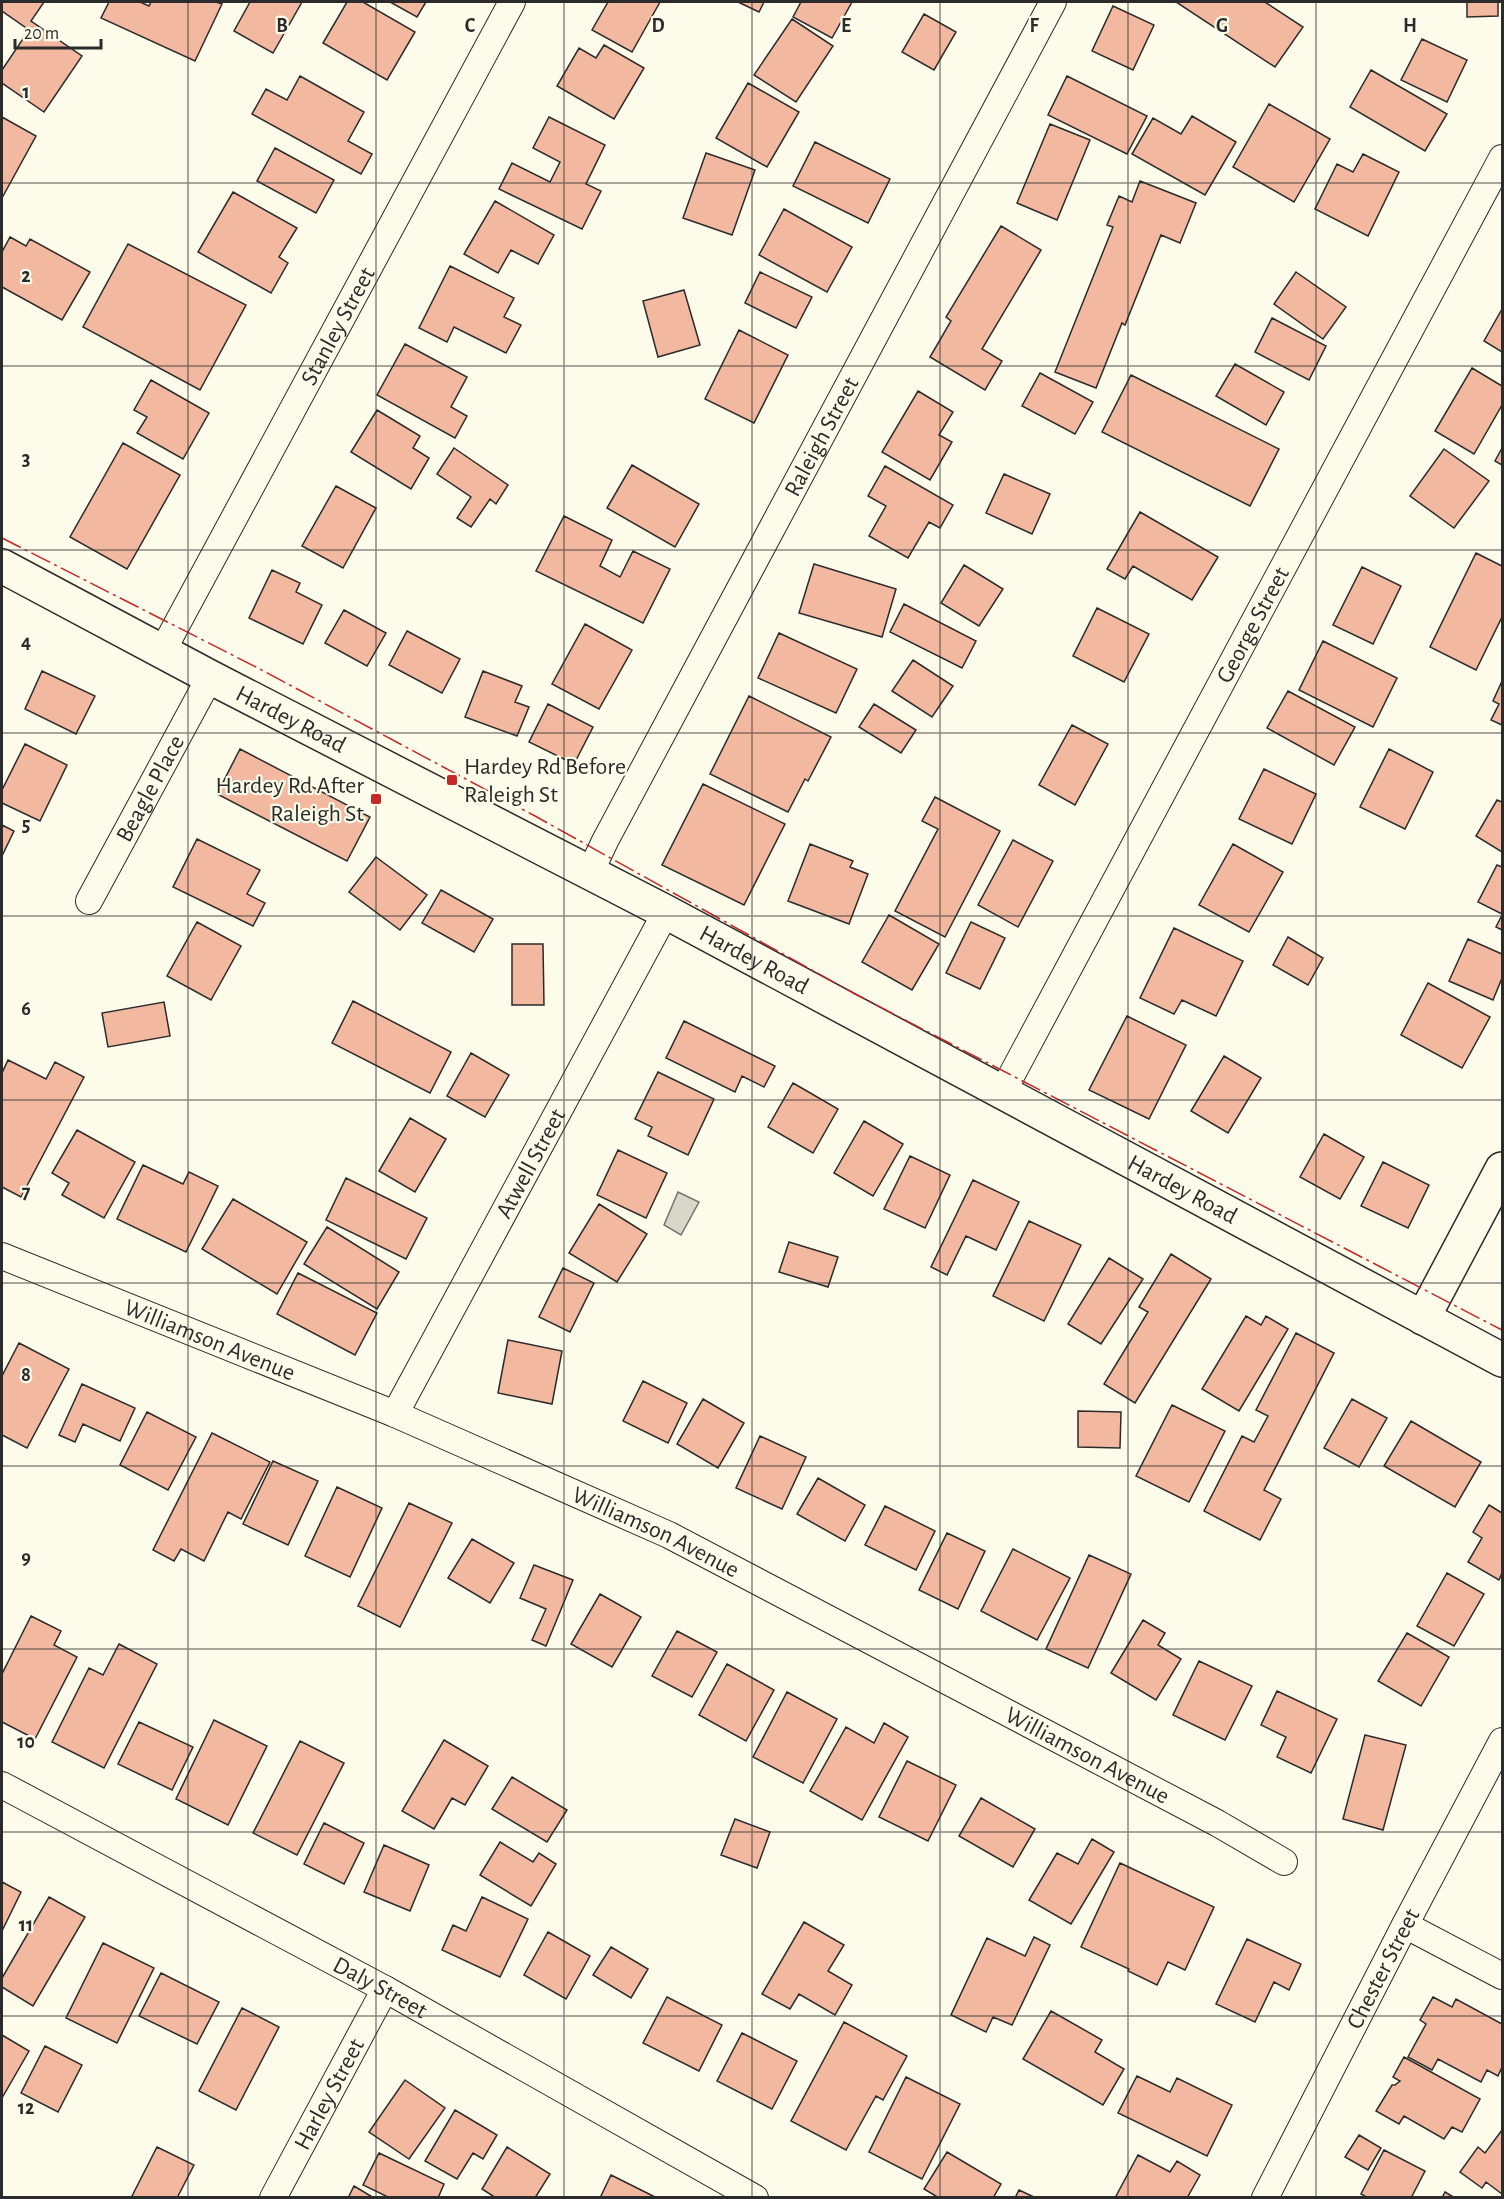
<svg xmlns="http://www.w3.org/2000/svg" width="1504" height="2199" viewBox="0 0 1504 2199" font-family="'Alegreya Sans',sans-serif">
<rect width="100%" height="100%" fill="#fdfbea"/>
<path fill="#d8d7c9" stroke="#74746e" stroke-width="1.5" d="M678 1192 699 1202 681 1235 664 1225Z"/>
<path fill="#f2b8a0" stroke="#2b2b2b" stroke-width="1.5" d="M2 2H44L31 21 82 56 44 112 2 83V70L29 30 2 11Z
M109 2H140L149 6 151 2H216L222 4 195 61 101 18Z
M250 2H302L273 53 234 31Z
M347 2H363L415 32 387 80 323 43Z
M390 2H426L417 17Z
M608 2H660L632 52 592 30Z
M738 2H764L759 12Z
M801 2H852L832 38 793 17Z
M1176 2H1265L1303 27 1275 67Z
M1467 2H1498V16L1467 17Z
M1113 6 1154 25 1133 70 1092 51Z
M924 14 956 32 934 70 902 52Z
M792 19 833 46 796 102 754 75Z
M1422 39 1467 60 1447 102 1401 80Z
M604 45 644 68 614 119 557 86 579 48 596 58Z
M1371 70 1447 114 1425 151 1350 107Z
M300 76 364 112 348 141 372 154 361 174 252 114 266 89 287 100Z
M1067 76 1147 116 1127 154 1048 115Z
M748 83 799 112 767 167 716 138Z
M1269 104 1330 139 1294 202 1233 167Z
M1192 116 1236 142 1205 195 1132 154 1153 118 1181 134Z
M2 117 36 136 2 198Z
M549 117 605 145 586 184 601 191 582 229 499 189 512 163 550 182 560 162 533 148Z
M1050 124 1090 140 1057 220 1017 203Z
M815 142 890 179 868 223 793 186Z
M275 148 334 180 316 213 257 181Z
M706 153 755 170 732 235 683 218Z
M1363 154 1399 172 1368 236 1315 209 1337 164 1353 172Z
M1140 181 1196 203 1180 243 1161 235 1125 325 1122 323 1096 388 1055 372 1113 227 1107 225 1119 196 1132 202Z
M233 192 297 228 279 257 288 263 271 293 198 252Z
M495 201 554 235 538 264 511 250 498 273 464 254Z
M784 209 852 247 827 292 759 255Z
M1001 226 1041 250 982 349 1002 361 985 390 930 357 951 321 946 317Z
M10 237 26 246 30 239 90 272 62 320 2 287V252Z
M128 244 246 305 200 390 83 327Z
M450 266 514 298 504 317 521 325 506 353 454 327 447 342 419 328Z
M760 272 812 297 796 328 745 303Z
M1296 272 1346 307 1323 339 1274 304Z
M684 290 700 345 658 357 643 301Z
M1502 309V352L1484 341Z
M1272 318 1326 346 1309 380 1255 352Z
M739 330 788 355 754 423 705 399Z
M405 344 467 377 451 407 467 416 455 438 377 395Z
M1235 364 1284 392 1266 425 1216 396Z
M1472 368 1502 386V405L1474 454 1435 431Z
M1040 373 1093 402 1075 434 1022 406Z
M1131 375 1279 449 1250 506 1102 432Z
M151 380 209 413 183 459 137 433 147 417 134 410Z
M918 391 953 412 939 435 952 442 930 480 882 452Z
M377 410 420 436 413 448 429 458 411 489 351 452Z
M123 443 180 475 127 569 70 537Z
M454 448 508 485 496 504 490 499 471 527 457 518 471 497 437 474Z
M1502 448V465L1495 461Z
M1444 449 1489 481 1454 528 1410 496Z
M632 465 699 504 675 547 607 508Z
M885 466 953 505 940 528 929 522 908 558 869 536 886 506 868 496Z
M1004 474 1050 494 1032 534 986 513Z
M336 486 376 508 343 568 302 546Z
M1140 512 1218 557 1192 600 1133 566 1125 579 1107 569Z
M564 516 612 540 600 566 620 577 633 551 670 569 643 623 536 571Z
M1476 553 1502 566V617L1476 670 1430 647Z
M814 564 896 589 882 637 799 613Z
M964 565 1003 589 979 626 941 603Z
M1362 567 1401 586 1373 644 1333 625Z
M272 570 300 583 296 592 322 605 303 644 249 618Z
M904 604 976 641 962 668 890 632Z
M1097 608 1149 634 1124 682 1073 656Z
M344 610 386 633 367 666 325 643Z
M585 624 632 650 599 709 552 684Z
M407 631 460 659 442 693 389 665Z
M779 633 857 669 836 713 758 678Z
M1323 641 1397 678 1373 727 1299 690Z
M913 660 953 686 932 717 892 691Z
M42 671 95 696 76 734 25 709Z
M483 671 522 686 515 702 529 707 517 736 465 717Z
M1502 681V725L1491 720 1499 704 1493 701Z
M1288 691 1355 727 1334 765 1267 728Z
M749 696 831 737 808 781 805 779 788 812 710 774Z
M548 704 593 727 574 764 529 742Z
M874 704 916 730 901 753 859 727Z
M1072 725 1108 744 1075 805 1039 785Z
M25 744 67 765 40 821 2 803V790Z
M240 749 370 817 347 861 217 794Z
M1389 749 1433 772 1405 829 1360 807Z
M1264 769 1316 794 1292 844 1239 819Z
M703 784 785 824 744 905 662 865Z
M935 797 1000 831 945 937 895 911 938 829 922 821Z
M1497 800 1502 802V852L1476 836Z
M2 825 14 831 2 856Z
M197 839 260 870 247 894 265 903 253 926 173 887Z
M1013 840 1053 861 1018 927 978 905Z
M810 844 853 861 850 867 868 874 849 924 788 901Z
M1233 844 1283 872 1249 932 1199 905Z
M376 857 427 895 400 930 349 892Z
M1497 865 1502 867V914L1478 902Z
M441 890 493 919 474 952 422 923Z
M889 915 939 944 912 990 862 962Z
M1502 915V930L1496 927Z
M197 922 241 946 211 1000 167 976Z
M971 922 1005 938 980 989 946 973Z
M1174 928 1243 961 1216 1016 1182 1000 1174 1014 1140 998Z
M1288 937 1323 958 1308 985 1273 965Z
M1468 939 1502 954V978L1493 1000 1449 981Z
M512 944H543L544 1005H512Z
M1428 983 1490 1017 1462 1068 1401 1035Z
M353 1001 451 1052 430 1093 332 1043Z
M164 1002 170 1036 108 1047 102 1013Z
M1127 1016 1186 1045 1149 1119 1089 1090Z
M684 1021 775 1066 764 1087 742 1076 735 1092 666 1058Z
M471 1053 509 1075 485 1117 447 1096Z
M1224 1056 1261 1078 1228 1133 1191 1111Z
M8 1060 46 1079 55 1062 84 1077 21 1197 2 1187V1073Z
M658 1072 714 1099 688 1155 648 1136 652 1127 635 1119Z
M793 1083 838 1109 813 1153 768 1127Z
M410 1118 446 1139 415 1192 379 1171Z
M864 1121 903 1144 873 1196 834 1173Z
M77 1130 135 1162 104 1218 62 1195 69 1183 52 1173Z
M1324 1134 1364 1157 1340 1199 1300 1177Z
M618 1150 667 1173 646 1218 597 1195Z
M910 1156 950 1175 925 1228 884 1209Z
M1383 1162 1429 1185 1408 1228 1361 1206Z
M143 1165 183 1184 189 1172 218 1186 186 1252 117 1219Z
M346 1178 427 1218 406 1259 326 1220Z
M973 1180 1019 1202 996 1250 966 1236 947 1275 931 1267Z
M233 1199 307 1242 277 1294 202 1249Z
M599 1204 647 1234 617 1282 569 1253Z
M1029 1221 1081 1245 1044 1321 993 1296Z
M327 1227 399 1272 377 1309 304 1264Z
M789 1242 838 1257 828 1287 779 1272Z
M1171 1254 1211 1279 1135 1403 1104 1384 1148 1312 1139 1307Z
M1109 1258 1143 1279 1101 1344 1068 1324Z
M563 1268 594 1283 570 1332 539 1317Z
M298 1273 377 1313 355 1355 277 1314Z
M1246 1316 1261 1325 1266 1316 1288 1329 1239 1411 1202 1389Z
M1296 1333 1334 1353 1264 1490 1281 1499 1260 1540 1204 1511 1242 1436 1254 1442 1268 1416 1256 1410Z
M508 1340 562 1351 552 1404 498 1393Z
M19 1343 69 1369 27 1448 2 1435V1376Z
M643 1381 687 1403 668 1443 623 1421Z
M82 1384 135 1408 120 1441 83 1424 75 1442 59 1435Z
M703 1399 744 1423 718 1468 677 1444Z
M1352 1399 1387 1418 1359 1467 1324 1448Z
M1172 1405 1225 1431 1189 1502 1136 1476Z
M1078 1411 1121 1412 1120 1448 1078 1447Z
M147 1412 196 1437 168 1490 120 1465Z
M1411 1421 1481 1462 1455 1507 1384 1466Z
M212 1433 270 1462 241 1519 228 1512 204 1561 181 1549 174 1561 153 1550Z
M760 1436 806 1457 782 1509 736 1488Z
M273 1461 318 1481 288 1545 243 1524Z
M818 1478 865 1505 845 1541 797 1514Z
M337 1487 382 1508 350 1577 305 1556Z
M409 1503 452 1523 400 1627 358 1606Z
M1489 1505 1502 1513V1573L1499 1580 1468 1562 1482 1538 1473 1532Z
M885 1506 935 1531 916 1570 865 1545Z
M947 1533 985 1551 958 1609 919 1590Z
M472 1539 514 1563 490 1603 448 1578Z
M1013 1549 1070 1578 1037 1640 981 1611Z
M1089 1555 1131 1574 1088 1668 1046 1649Z
M534 1565 573 1580 546 1646 532 1640 546 1609 520 1598Z
M1447 1573 1484 1594 1454 1646 1417 1626Z
M600 1594 641 1617 612 1667 571 1644Z
M31 1616 61 1631 54 1645 77 1657 35 1739 2 1722V1674Z
M1143 1620 1165 1633 1158 1645 1181 1659 1156 1700 1111 1673Z
M677 1631 717 1652 692 1697 652 1676Z
M1407 1633 1449 1657 1421 1706 1378 1681Z
M119 1644 157 1664 104 1768 52 1742 89 1668 103 1675Z
M1199 1661 1252 1686 1225 1740 1173 1715Z
M727 1664 774 1690 746 1741 699 1715Z
M1277 1691 1337 1719 1311 1773 1277 1757 1286 1737 1261 1725Z
M787 1692 837 1719 803 1783 753 1757Z
M214 1720 267 1746 228 1825 176 1799Z
M139 1722 193 1747 172 1790 118 1764Z
M884 1723 908 1737 862 1820 810 1791 846 1727 874 1743Z
M1365 1735 1406 1745 1383 1830 1343 1819Z
M444 1740 488 1766 465 1805 452 1798 434 1829 402 1811Z
M300 1741 344 1763 297 1855 253 1833Z
M907 1761 956 1785 928 1841 879 1817Z
M512 1777 567 1810 547 1842 492 1809Z
M981 1798 1035 1829 1013 1867 959 1836Z
M735 1819 770 1832 757 1868 721 1855Z
M324 1823 364 1843 344 1884 304 1864Z
M1092 1839 1114 1852 1071 1924 1029 1900 1057 1853 1078 1864Z
M500 1842 533 1862 539 1853 556 1864 531 1906 480 1875Z
M384 1845 429 1865 410 1911 364 1892Z
M1120 1863 1214 1907 1185 1970 1168 1962 1157 1985 1128 1971 1129 1969 1081 1947Z
M2 1882 21 1892 2 1931Z
M49 1897 85 1917 33 2006 2 1987V1978Z
M482 1897 528 1919 500 1977 442 1950 453 1925 466 1931Z
M804 1922 844 1945 828 1971 852 1985 835 2015 799 1994 790 2009 762 1994Z
M548 1932 590 1956 566 1999 524 1975Z
M1034 1937 1050 1945 1012 2025 993 2017 986 2032 951 2015 987 1938 1025 1956Z
M1247 1939 1301 1964 1289 1990 1274 1982 1255 2022 1216 2004Z
M103 1943 154 1968 117 2043 66 2018Z
M611 1947 648 1969 631 1998 593 1975Z
M161 1973 219 2002 197 2044 139 2016Z
M667 1997 722 2025 699 2071 643 2043Z
M1433 1997 1452 2007 1456 1999 1502 2024V2067L1498 2076 1487 2070 1481 2082 1438 2059 1432 2070 1408 2057 1426 2024 1420 2020Z
M242 2008 279 2027 236 2110 199 2091Z
M1051 2011 1102 2040 1095 2052 1124 2069 1103 2105 1023 2059Z
M844 2022 907 2056 883 2100 876 2096 846 2150 791 2121Z
M742 2033 797 2061 772 2109 717 2081Z
M2 2035 29 2051 2 2098Z
M45 2046 82 2065 58 2112 21 2093Z
M1404 2057 1480 2099 1462 2132 1452 2127 1444 2139 1404 2116 1399 2124 1376 2111 1392 2085H1395L1400 2081 1393 2077Z
M1137 2076 1170 2092 1177 2078 1232 2105 1207 2156 1118 2113Z
M906 2077 960 2104 922 2179 869 2152Z
M405 2080 445 2108 409 2159 369 2132Z
M455 2110 497 2135 483 2159 473 2153 457 2179 425 2161Z
M1502 2130V2194L1486 2182 1482 2188 1460 2172 1478 2147 1485 2153Z
M1359 2135 1381 2148 1368 2170 1345 2157Z
M157 2147 194 2165 177 2198H131Z
M507 2147 550 2174 535 2198H496L482 2189Z
M1384 2150 1425 2171 1411 2198H1368L1361 2194Z
M947 2152 1001 2184 993 2198H939L924 2189Z
M379 2153 444 2184 438 2198H390L363 2185Z
M1138 2155 1170 2172 1177 2161 1200 2175 1187 2198H1115Z
M611 2175 657 2198H600Z
M354 2186 374 2198H348Z
M1019 2190 1036 2198H1015Z
M1445 2192 1455 2198H1442Z"/>
<g fill="none" stroke-linecap="round" stroke-linejoin="round">
<g stroke="#2b2b2b" stroke-width="28">
<g id="minor">
<path id="s1" d="M163 650 512 2"/>
<path id="s2" d="M590 873 605 841 1053 2"/>
<path id="s3" d="M89 901 210 677"/>
<path id="s4" d="M1002 1093 1502 158"/>
<path id="s5" d="M2 1256 395 1414 669 1535 1217 1823 1284 1862"/>
<path id="s6" d="M395 1414 666 912"/>
<path id="s7" d="M2 1785 385 1989 755 2198"/>
<path d="M1405 1925 1502 1976"/>
<path id="s8" d="M273 2198 385 1989"/>
<path id="s9" d="M1265 2198 1405 1925 1502 1741"/>
</g>
</g>
<g stroke="#2b2b2b" stroke-width="36">
<path id="tertiary" d="M1423 1318 1502 1169"/>
</g>
<g stroke="#2b2b2b" stroke-width="36">
<g id="secondary">
<path id="s10" d="M2 566 210 677 666 912 1502 1360"/>
</g>
</g>
<use href="#minor" stroke="#fdfbea" stroke-width="26"/>
<use href="#tertiary" stroke="#fdfbea" stroke-width="33"/>
<use href="#secondary" stroke="#fdfbea" stroke-width="33"/>
<path stroke="#c62828" stroke-width="1.5" stroke-dasharray="21 4.5 3 4.5" stroke-linecap="butt" d="M2 538 256 667 535 816 855 994 1502 1330"/>
</g>
<path fill="none" stroke="#2b2b2b" stroke-width="1.5" stroke-opacity="0.55" d="M188 2V2198M376 2V2198M564 2V2198M752 2V2198M940 2V2198M1128 2V2198M1316 2V2198M2 183H1502M2 366H1502M2 550H1502M2 733H1502M2 916H1502M2 1100H1502M2 1283H1502M2 1466H1502M2 1649H1502M2 1832H1502M2 2016H1502"/>
<g fill="#c62828" stroke="#fdfbea" stroke-width="2">
<rect x="446" y="774" width="12" height="12" rx="3"/>
<rect x="370" y="793" width="12" height="12" rx="3"/>
</g>
<g text-anchor="middle" stroke-width="4.5" stroke-linejoin="round" paint-order="stroke">
<g font-size="24" fill="#2b2b2b" stroke="#fdfbea">
<text dy="8" stroke="none"><textPath href="#s1" startOffset="368">Stanley Street</textPath></text>
<text dy="8" stroke="none"><textPath href="#s2" startOffset="494">Raleigh Street</textPath></text>
<text dy="8" stroke="none"><textPath href="#s4" startOffset="531">George Street</textPath></text>
<text dy="8" stroke="none"><textPath href="#s10" startOffset="327">Hardey Road</textPath></text>
<text dy="8" stroke="none"><textPath href="#s3" startOffset="128">Beagle Place</textPath></text>
<text dy="8" stroke="none"><textPath href="#s10" startOffset="849">Hardey Road</textPath></text>
<text dy="8" stroke="none"><textPath href="#s6" startOffset="285">Atwell Street</textPath></text>
<text dy="8" stroke="none"><textPath href="#s10" startOffset="1335">Hardey Road</textPath></text>
<text dy="8" stroke="none"><textPath href="#s5" startOffset="224">Williamson Avenue</textPath></text>
<text dy="8" stroke="none"><textPath href="#s5" startOffset="710">Williamson Avenue</textPath></text>
<text dy="8" stroke="none"><textPath href="#s5" startOffset="1196">Williamson Avenue</textPath></text>
<text dy="8" stroke="none"><textPath href="#s9" startOffset="258">Chester Street</textPath></text>
<text dy="8" stroke="none"><textPath href="#s7" startOffset="429">Daly Street</textPath></text>
<text dy="8" stroke="none"><textPath href="#s8" startOffset="118">Harley Street</textPath></text>
</g>
<g font-size="24" fill="#2b2b2b" stroke="#fdfbea" text-anchor="start">
<text x="464" y="774">Hardey Rd Before<tspan x="464" dy="28">Raleigh St</tspan></text>
<text x="364" y="793" text-anchor="end">Hardey Rd After<tspan x="364" dy="28">Raleigh St</tspan></text>
</g>
</g>
<g font-size="20" text-anchor="middle" font-weight="bold" fill="#2b2b2b" stroke="#fdfbea" stroke-width="4.5" stroke-linejoin="round" paint-order="stroke">
<text x="282" y="32">B</text>
<text x="470" y="32">C</text>
<text x="658" y="32">D</text>
<text x="846" y="32">E</text>
<text x="1034" y="32">F</text>
<text x="1222" y="32">G</text>
<text x="1410" y="32">H</text>
<text x="26" y="98">1</text>
<text x="26" y="282">2</text>
<text x="26" y="465">3</text>
<text x="26" y="648">4</text>
<text x="26" y="831">5</text>
<text x="26" y="1015">6</text>
<text x="26" y="1198">7</text>
<text x="26" y="1381">8</text>
<text x="26" y="1564">9</text>
<text x="26" y="1748">10</text>
<text x="26" y="1931">11</text>
<text x="26" y="2114">12</text>
</g>
<rect width="1504" height="2199" fill="none" stroke="#2b2b2b" stroke-width="6"/>
<path d="M15 39v9h86v-9" fill="none" stroke="#2b2b2b" stroke-width="3"/>
<text x="24" y="39" font-size="18" fill="#2b2b2b" stroke="#fdfbea" stroke-width="4.5" paint-order="stroke">20 m</text>
</svg>
